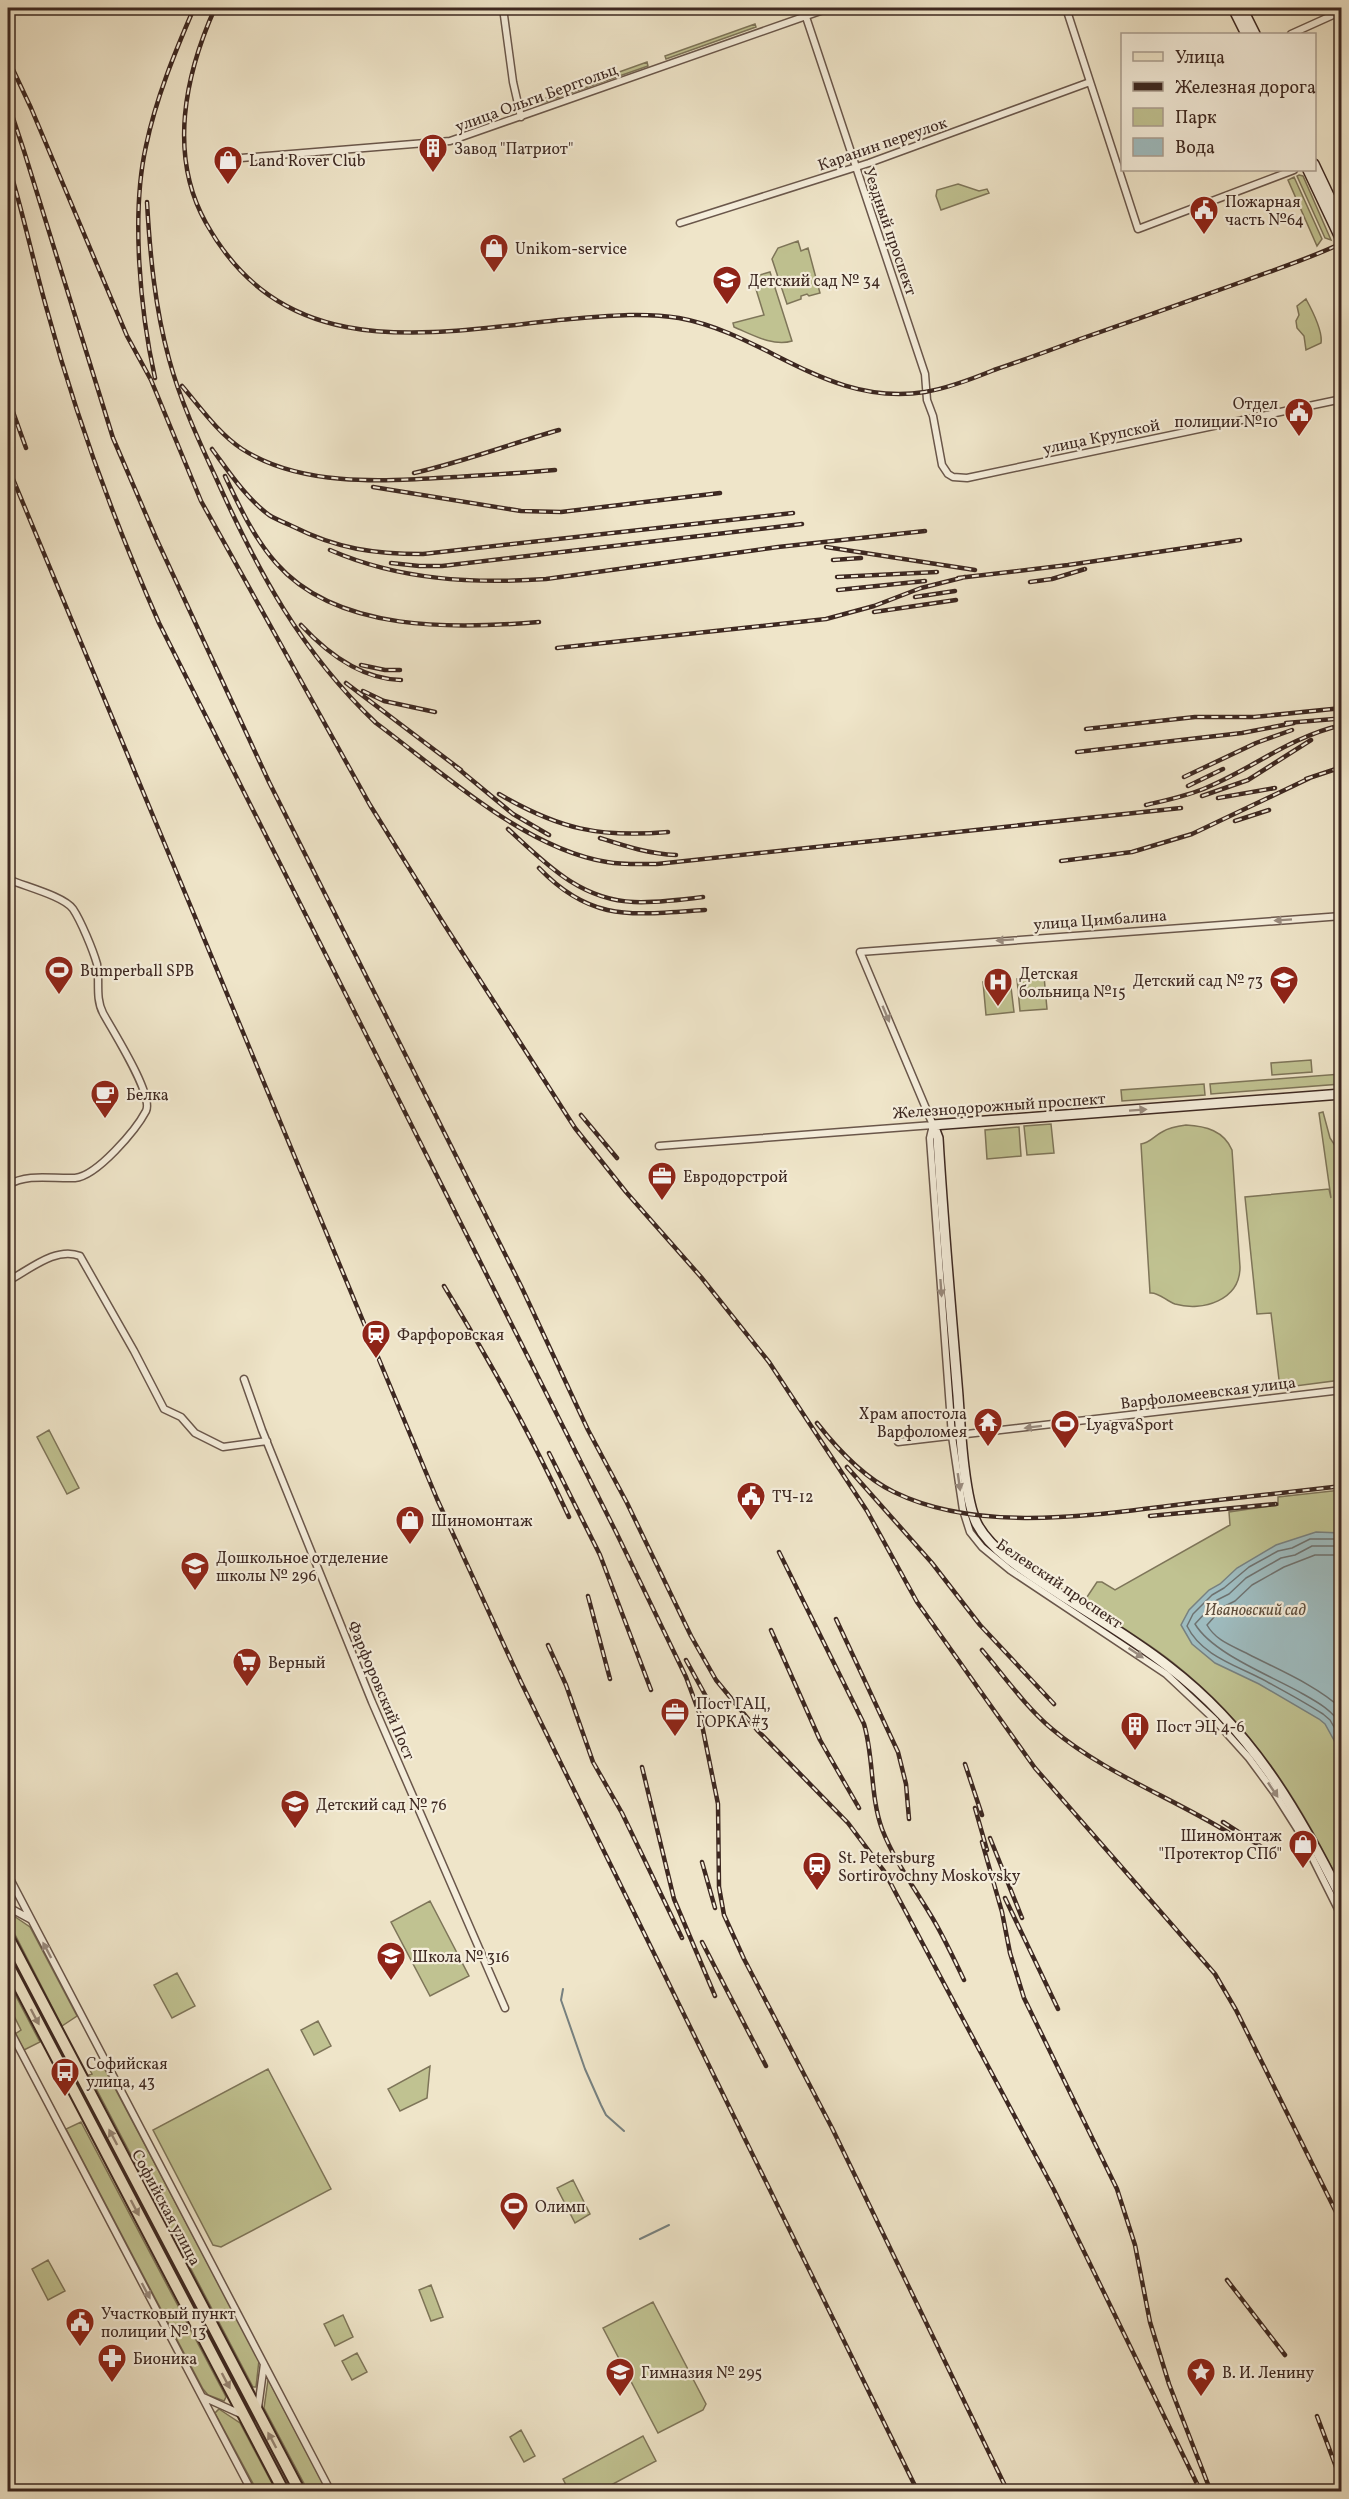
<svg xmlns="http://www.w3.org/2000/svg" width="1349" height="2499" viewBox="0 0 1349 2499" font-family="Vollkorn,serif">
<rect width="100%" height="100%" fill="#efe5c9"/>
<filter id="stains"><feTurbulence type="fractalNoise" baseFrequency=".00333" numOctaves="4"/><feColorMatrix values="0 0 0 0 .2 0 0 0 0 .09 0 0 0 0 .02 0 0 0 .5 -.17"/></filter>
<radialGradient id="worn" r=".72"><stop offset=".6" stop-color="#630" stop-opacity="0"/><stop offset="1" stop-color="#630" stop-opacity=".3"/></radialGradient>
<path fill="#c0c291" stroke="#7e7559" stroke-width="1.5" d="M755 24 756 27 666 59 665 56Z
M647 62 648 66 542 103 541 100Z
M1299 175 1303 176 1331 240 1325 238 1297 176Z
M1294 177 1322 239 1317 246 1288 180Z
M958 184 979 191 987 189 989 193 941 210 936 196 937 190Z
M798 241 801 251 808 248 820 293 809 296 807 294 801 296V299L787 304 772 259 778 248Z
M770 272 792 341C773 347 751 334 734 327L733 323 764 315 755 286 758 284 756 276Z
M1306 299C1312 310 1323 331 1321 343L1306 350 1304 336 1297 328 1296 321 1299 315 1297 306Z
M1044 976 1047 1009 1020 1011 1017 979Z
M1010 979 1014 1012 986 1015 983 982Z
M1311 1060 1312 1072 1272 1075 1271 1063Z
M1341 1074V1084L1211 1094 1210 1084Z
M1204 1084 1205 1095 1122 1101 1121 1090Z
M1323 1112 1330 1138 1336 1147 1335 1172 1339 1190H1341V1202L1339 1203 1342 1215 1341 1253H1339L1342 1266 1341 1380 1280 1388 1271 1313 1257 1314 1245 1197 1329 1189 1331 1198 1319 1113Z
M1051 1124 1054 1153 1027 1155 1024 1126Z
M1186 1125C1206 1126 1224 1131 1232 1150L1240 1267C1240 1300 1203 1312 1175 1304 1166 1301 1159 1292 1150 1293L1141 1144C1150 1143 1154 1136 1162 1132 1170 1127 1178 1126 1186 1125Z
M1019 1127 1021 1156 987 1159 985 1130Z
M49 1430 79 1488 67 1494 37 1437Z
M1341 1490V1886C1299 1800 1252 1726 1176 1665 1148 1642 1116 1624 1086 1604L1087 1597 1097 1582H1102L1115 1590 1230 1525 1229 1512 1278 1505V1497Z
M430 1901 469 1976 430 1996 391 1922Z
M8 1912 30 1927 77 2016 62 2026 8 1921Z
M177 1973 195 2006 172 2018 154 1985Z
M8 1981 40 2042 24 2050 15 2034 21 2030 8 2004Z
M318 2021 331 2046 314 2055 301 2030Z
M102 2064 259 2360 256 2387H253L89 2075 92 2074 90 2070Z
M430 2066 427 2098 400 2111 388 2089Z
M268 2069 331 2189 221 2247 213 2245 153 2130Z
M81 2122 224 2393 226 2397 224 2401 208 2395 203 2389 66 2129Z
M573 2180 590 2214 575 2223 557 2188Z
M48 2260 65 2291 48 2300 32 2269Z
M431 2285 443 2317 431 2321 419 2290Z
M653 2302 706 2404 703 2410 658 2433 603 2328Z
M343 2315 353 2337 335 2346 324 2324Z
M357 2353 367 2372 352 2380 342 2361Z
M268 2380 269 2381 327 2491H308L264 2408Z
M219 2409 240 2423 276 2491H257L215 2413Z
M521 2430 535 2456 524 2462 510 2437Z
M643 2436 656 2461 600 2491H569L563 2479Z"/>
<path fill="#9ebcc0" stroke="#778180" stroke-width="1.5" d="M1316 1532 1341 1533V1753L1325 1724 1319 1719 1259 1684 1215 1663 1192 1644 1181 1625 1189 1610 1209 1590 1220 1584 1237 1568 1276 1545Z"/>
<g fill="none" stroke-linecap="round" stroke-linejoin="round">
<path stroke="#6e7270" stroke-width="1.5" d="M1342 1539H1310L1292 1548 1278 1551 1249 1567 1224 1588 1212 1595 1193 1614 1187 1626C1201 1655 1235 1665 1262 1679 1282 1690 1303 1701 1323 1714L1330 1720 1342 1741
M1342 1546H1312L1295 1555 1281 1558 1246 1578 1229 1594 1217 1600 1195 1624C1213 1654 1272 1676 1303 1694 1319 1703 1332 1710 1342 1726
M1342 1555H1315L1284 1567 1252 1585 1235 1601 1223 1607 1207 1625C1216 1641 1233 1646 1248 1654 1279 1670 1316 1685 1342 1709"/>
<path stroke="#778180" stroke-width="2" d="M563 1989 561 2000 585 2069 601 2105 606 2115 624 2131
M640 2239 669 2225"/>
<g stroke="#6a574b" stroke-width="9">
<path id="street" d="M503 8 513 82 521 117
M803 8 925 374 927 400 933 416 942 465 948 474 953 477 967 478 1342 399
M1066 8 1138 229 1294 170
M1291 34 1342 11
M241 158 450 141 829 8
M680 223 869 163 1090 82
M8 879C23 886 64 896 73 909 81 921 93 950 97 964 100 980 95 998 103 1013 112 1030 154 1095 146 1111 136 1130 97 1176 75 1178 52 1179 28 1173 8 1185
M1342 916 860 952 933 1125 930 1138 952 1436 963 1510 970 1532 982 1547 1010 1570 1166 1674 1214 1719 1249 1758 1274 1792 1300 1833 1342 1917
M659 1146 933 1125
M8 1281C29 1270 56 1246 80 1256L134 1351 164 1409 181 1417 195 1433 223 1447 267 1441
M244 1379 262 1430 372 1702 505 2008
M898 1442 1342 1390
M8 1875 331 2492
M8 1907 30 1919
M8 2027 252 2492
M203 2397 243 2415
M258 2408 264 2364"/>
</g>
<g stroke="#3d2821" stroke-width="12">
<path id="secondary" d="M1233 8 1246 34
M1242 8 1255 34
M1314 164 1342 223
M1308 170 1342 242
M1342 1094 933 1125 938 1138C943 1224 951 1310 958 1396 960 1426 964 1499 977 1524 992 1553 1034 1577 1061 1595 1097 1618 1135 1640 1169 1667 1250 1729 1297 1809 1342 1899"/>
</g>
<g stroke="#3d2821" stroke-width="14">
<path id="primary" d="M8 1937 300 2492
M8 1965 284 2492"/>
</g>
<use href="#street" stroke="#f5eedc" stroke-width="6"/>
<use href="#secondary" stroke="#f5eedc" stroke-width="9"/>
<use href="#primary" stroke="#efe5c9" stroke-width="10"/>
<g stroke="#3d2821" stroke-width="4.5">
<path id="rail" d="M215 8C185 75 168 155 206 223 287 368 434 332 570 319 606 316 643 312 679 318 767 334 827 407 925 392 949 388 972 379 994 370 1024 360 1053 349 1083 338 1138 319 1192 300 1247 280 1279 268 1311 258 1342 243
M8 59 31 108 127 336 151 380 201 501 370 805 442 921 575 1128 626 1192 701 1277 769 1362 867 1511 917 1602 1035 1768 1215 1974 1236 2010 1342 2224
M8 103 24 151 113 438 156 538 269 782 521 1286 588 1430 627 1503 691 1636 716 1680 758 1731 848 1823 884 1871 1054 2190 1201 2492
M8 164C23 212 33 261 47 310 76 417 114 521 159 623L616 1532 686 1677 700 1715 718 1804 719 1887 724 1915 744 1959 832 2128 1008 2492
M147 202C150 255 155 308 169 359 180 400 198 439 216 478 257 570 301 652 376 723 442 772 525 849 607 862 623 865 641 864 657 864L1181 808
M155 378C140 311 131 213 146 146 156 98 175 52 194 8
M182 386C200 407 218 433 242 449 303 488 386 481 455 477 488 475 522 473 555 470
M8 398 26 448
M212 449C229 472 246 498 269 515 277 520 286 523 294 527 338 549 374 554 423 554L793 513
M8 467 437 1499 521 1682 918 2492
M414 473C463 462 510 444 559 430
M225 476C239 506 254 538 276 563 337 633 456 629 539 622
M373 487 521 511 561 512 720 493
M826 547 975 570
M330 550C399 580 472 584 546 579L778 547 925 531
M833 560 861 558
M391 563 419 566H442L802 524
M837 577 937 572
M958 578 1068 565 1240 540
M1030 582 1052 579 1085 569
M838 590 925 581
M915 597 955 591
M874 612 956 600
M301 625C328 654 361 679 401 680
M557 648 826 619 874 606 921 588 965 577
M361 665 385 670H400
M346 683 461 770
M363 691 384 701 435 712
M1286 723 1334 719
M1086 729 1195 717H1254L1342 708
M1077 752 1242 733 1294 723
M455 766 513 814 549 835
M1184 777 1256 743 1292 730
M1306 779 1342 767
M1188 786 1223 769
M499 794C559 829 599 838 668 832
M1202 796 1248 780 1311 740
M1218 798 1275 788
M1146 805C1167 800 1188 796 1208 787 1255 767 1290 737 1342 725
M1235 821 1269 810
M508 829C545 863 580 900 634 902 657 903 680 900 703 897
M600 838C625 846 649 854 676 855
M1061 861 1132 852 1192 834 1312 777
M539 868C593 924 634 914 705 910
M581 1115 617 1158
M444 1286C490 1361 532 1437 569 1517
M817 1423C838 1450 863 1477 894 1492 982 1535 1099 1514 1192 1503 1242 1497 1292 1492 1342 1486
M549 1453 600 1555 651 1690
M847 1467 932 1563 980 1625 1054 1704
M1150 1516 1276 1504
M779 1552 864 1724C874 1758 870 1796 882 1829 894 1860 913 1886 930 1914 943 1935 953 1957 964 1980
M588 1596 610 1679
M836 1619 898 1752 906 1784 909 1819
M771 1630 820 1740 859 1808
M548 1645 566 1685 593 1762 622 1813 682 1938
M982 1650C1004 1676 1025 1706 1052 1729 1104 1773 1171 1797 1229 1833
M686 1660 709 1702
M965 1764 982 1815
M642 1767 674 1899 715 1996
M975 1808 987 1850
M1223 1822 1271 1853
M990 1838 1022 1918
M982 1842 1002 1912 1010 1953 1024 1998 1117 2189 1135 2245 1150 2322 1169 2384 1211 2492
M702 1862 715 1908
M1005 1898 1058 2009
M702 1942 766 2066
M1227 2280 1285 2355
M1317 2416 1342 2483
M1231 2491V2492"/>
</g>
<use href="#rail" stroke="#f5eedc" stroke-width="2" stroke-dasharray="7" stroke-linecap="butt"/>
</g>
<defs><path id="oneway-solid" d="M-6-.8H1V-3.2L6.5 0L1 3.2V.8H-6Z" transform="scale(1.5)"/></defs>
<g fill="#998b7e">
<use href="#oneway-solid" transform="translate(1283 920) rotate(176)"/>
<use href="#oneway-solid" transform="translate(1005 940) rotate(176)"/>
<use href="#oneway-solid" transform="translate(886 1014) rotate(67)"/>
<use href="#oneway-solid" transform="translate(1138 1110) rotate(-4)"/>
<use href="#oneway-solid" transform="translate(941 1288) rotate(86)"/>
<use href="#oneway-solid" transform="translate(1033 1427) rotate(173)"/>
<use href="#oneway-solid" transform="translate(959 1482) rotate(82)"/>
<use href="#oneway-solid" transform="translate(1136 1653) rotate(34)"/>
<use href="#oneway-solid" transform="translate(1273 1790) rotate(56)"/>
<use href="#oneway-solid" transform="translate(47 1950) rotate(-118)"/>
<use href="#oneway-solid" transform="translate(146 2291) rotate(62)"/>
</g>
<g fill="#968675">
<use href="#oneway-solid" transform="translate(35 2017) rotate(62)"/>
<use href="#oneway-solid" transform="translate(113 2137) rotate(-118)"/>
<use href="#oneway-solid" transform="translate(135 2208) rotate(62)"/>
<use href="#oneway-solid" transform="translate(226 2381) rotate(62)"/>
<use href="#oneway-solid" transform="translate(272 2440) rotate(-118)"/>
</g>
<defs>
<g id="building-pin" transform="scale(1.5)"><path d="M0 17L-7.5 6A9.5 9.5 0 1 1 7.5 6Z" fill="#8f2418" stroke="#f5eedc"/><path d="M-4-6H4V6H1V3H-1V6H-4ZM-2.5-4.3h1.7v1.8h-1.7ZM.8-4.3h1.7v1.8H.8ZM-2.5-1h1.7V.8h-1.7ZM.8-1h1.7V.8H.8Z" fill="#fff"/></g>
<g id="shop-pin" transform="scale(1.5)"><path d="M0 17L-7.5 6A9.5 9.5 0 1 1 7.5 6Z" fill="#8f2418" stroke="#f5eedc"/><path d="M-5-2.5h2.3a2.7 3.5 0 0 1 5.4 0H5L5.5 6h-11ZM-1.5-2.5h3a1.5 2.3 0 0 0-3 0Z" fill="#fff"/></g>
<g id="civic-pin" transform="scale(1.5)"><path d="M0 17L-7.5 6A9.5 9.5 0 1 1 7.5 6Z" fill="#8f2418" stroke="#f5eedc"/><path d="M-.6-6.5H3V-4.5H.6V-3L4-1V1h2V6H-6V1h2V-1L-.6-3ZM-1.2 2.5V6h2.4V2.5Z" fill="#fff"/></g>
<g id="school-pin" transform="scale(1.5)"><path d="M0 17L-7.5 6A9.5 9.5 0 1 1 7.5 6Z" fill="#8f2418" stroke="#f5eedc"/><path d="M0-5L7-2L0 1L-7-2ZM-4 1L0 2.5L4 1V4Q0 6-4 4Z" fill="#fff"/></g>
<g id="stadium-pin" transform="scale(1.5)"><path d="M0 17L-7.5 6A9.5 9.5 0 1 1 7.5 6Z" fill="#8f2418" stroke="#f5eedc"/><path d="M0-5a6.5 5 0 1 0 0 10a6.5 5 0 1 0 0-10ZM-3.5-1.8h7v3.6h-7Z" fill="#fff"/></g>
<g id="hospital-pin" transform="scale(1.5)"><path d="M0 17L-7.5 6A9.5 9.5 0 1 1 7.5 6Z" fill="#8f2418" stroke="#f5eedc"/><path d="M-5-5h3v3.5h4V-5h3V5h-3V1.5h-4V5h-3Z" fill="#fff"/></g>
<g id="cafe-pin" transform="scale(1.5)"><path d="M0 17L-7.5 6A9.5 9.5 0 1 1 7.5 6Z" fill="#8f2418" stroke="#f5eedc"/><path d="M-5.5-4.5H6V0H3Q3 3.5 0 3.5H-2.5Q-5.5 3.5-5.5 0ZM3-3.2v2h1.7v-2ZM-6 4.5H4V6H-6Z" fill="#fff"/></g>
<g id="office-pin" transform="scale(1.5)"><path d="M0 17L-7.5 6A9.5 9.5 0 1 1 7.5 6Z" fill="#8f2418" stroke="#f5eedc"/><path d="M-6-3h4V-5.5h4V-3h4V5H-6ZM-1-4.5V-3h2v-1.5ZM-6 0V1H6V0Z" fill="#fff"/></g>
<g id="station-pin" transform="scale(1.5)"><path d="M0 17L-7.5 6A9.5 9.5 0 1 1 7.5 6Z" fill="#8f2418" stroke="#f5eedc"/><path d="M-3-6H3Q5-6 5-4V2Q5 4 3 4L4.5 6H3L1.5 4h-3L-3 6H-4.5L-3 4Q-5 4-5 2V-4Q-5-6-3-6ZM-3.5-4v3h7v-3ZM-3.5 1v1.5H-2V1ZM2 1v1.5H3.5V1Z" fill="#fff"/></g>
<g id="temple-pin" transform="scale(1.5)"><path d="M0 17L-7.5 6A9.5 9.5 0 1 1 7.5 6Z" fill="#8f2418" stroke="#f5eedc"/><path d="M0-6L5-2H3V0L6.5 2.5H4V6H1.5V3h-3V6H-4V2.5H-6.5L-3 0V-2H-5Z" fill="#fff"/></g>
<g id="supermarket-pin" transform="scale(1.5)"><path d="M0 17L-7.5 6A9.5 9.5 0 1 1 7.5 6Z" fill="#8f2418" stroke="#f5eedc"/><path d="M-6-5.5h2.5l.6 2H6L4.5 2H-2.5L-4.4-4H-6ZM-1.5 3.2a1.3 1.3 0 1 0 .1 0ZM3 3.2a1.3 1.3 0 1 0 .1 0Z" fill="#fff"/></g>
<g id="bus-pin" transform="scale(1.5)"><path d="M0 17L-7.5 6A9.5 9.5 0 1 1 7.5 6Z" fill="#8f2418" stroke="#f5eedc"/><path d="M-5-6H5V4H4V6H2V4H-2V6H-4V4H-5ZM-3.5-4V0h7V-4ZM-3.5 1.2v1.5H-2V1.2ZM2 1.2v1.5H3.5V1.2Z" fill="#fff"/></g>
<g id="pharmacy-pin" transform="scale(1.5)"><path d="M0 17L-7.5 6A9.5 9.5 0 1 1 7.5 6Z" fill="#8f2418" stroke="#f5eedc"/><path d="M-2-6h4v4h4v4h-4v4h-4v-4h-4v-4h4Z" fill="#fff"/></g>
<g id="sight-pin" transform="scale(1.5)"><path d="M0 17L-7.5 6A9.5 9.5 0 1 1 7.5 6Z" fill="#8f2418" stroke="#f5eedc"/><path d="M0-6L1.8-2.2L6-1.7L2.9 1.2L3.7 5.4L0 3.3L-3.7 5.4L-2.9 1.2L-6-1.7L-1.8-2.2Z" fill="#fff"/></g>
</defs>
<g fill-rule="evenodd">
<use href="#building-pin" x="433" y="148"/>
<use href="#shop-pin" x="228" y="160"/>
<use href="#civic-pin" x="1204" y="210"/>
<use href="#shop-pin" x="494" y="248"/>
<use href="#school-pin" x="727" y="280"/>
<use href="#civic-pin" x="1299" y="412"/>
<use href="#stadium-pin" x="59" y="970"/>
<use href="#school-pin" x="1284" y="980"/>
<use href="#hospital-pin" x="998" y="982"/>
<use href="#cafe-pin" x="105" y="1094"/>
<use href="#office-pin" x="662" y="1176"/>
<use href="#station-pin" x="376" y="1334"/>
<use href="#temple-pin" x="988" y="1422"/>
<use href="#stadium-pin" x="1065" y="1424"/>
<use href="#civic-pin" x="751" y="1496"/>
<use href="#shop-pin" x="410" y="1520"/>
<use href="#school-pin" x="195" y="1566"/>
<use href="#supermarket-pin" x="247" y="1662"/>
<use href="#office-pin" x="675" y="1712"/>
<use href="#building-pin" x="1135" y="1726"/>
<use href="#school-pin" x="295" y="1804"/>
<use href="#shop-pin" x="1303" y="1844"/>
<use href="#station-pin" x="817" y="1866"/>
<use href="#school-pin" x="391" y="1956"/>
<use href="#bus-pin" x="65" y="2072"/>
<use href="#stadium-pin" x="514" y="2206"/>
<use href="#civic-pin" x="80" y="2322"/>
<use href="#pharmacy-pin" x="112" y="2358"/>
<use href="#school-pin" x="620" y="2372"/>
<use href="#sight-pin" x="1201" y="2372"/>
</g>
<g text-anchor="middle" stroke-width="4.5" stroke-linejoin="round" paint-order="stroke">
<g font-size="16" fill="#3d2821" stroke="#f5eedc">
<text transform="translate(536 97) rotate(-20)" y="6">улица Ольги Берггольц</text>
<text transform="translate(882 143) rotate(-19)" y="6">Каранин переулок</text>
<text transform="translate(891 231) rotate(71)" y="6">Уездный проспект</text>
<text transform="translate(1101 436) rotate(-12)" y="6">улица Крупской</text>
<text transform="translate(1100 919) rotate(-4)" y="6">улица Цимбалина</text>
<text transform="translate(999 1105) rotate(-4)" y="6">Железнодорожный проспект</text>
<text transform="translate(1208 1392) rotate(-7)" y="6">Варфоломеевская улица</text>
<text transform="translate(1060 1583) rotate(34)" y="6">Белевский проспект</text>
<text transform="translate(382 1690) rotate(67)" y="6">Фарфоровский Пост</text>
<text transform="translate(167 2207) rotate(62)" y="6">Софийская улица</text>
</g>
<g font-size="16" fill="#3d2821" stroke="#f5eedc" text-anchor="start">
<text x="454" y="154">Завод "Патриот"</text>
<text x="249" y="166">Land Rover Club</text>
<text x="1225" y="207">Пожарная<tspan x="1225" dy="18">часть №64</tspan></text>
<text x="515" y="254">Unikom-service</text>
<text x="748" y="286">Детский сад № 34</text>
<text x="1278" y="409" text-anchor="end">Отдел<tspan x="1278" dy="18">полиции №10</tspan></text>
<text x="80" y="976">Bumperball SPB</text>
<text x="1019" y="979">Детская<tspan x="1019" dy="18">больница №15</tspan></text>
<text x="1263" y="986" text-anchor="end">Детский сад № 73</text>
<text x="126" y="1100">Белка</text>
<text x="683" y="1182">Евродорстрой</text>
<text x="397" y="1340">Фарфоровская</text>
<text x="967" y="1419" text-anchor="end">Храм апостола<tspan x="967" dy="18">Варфоломея</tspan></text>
<text x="1086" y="1430">LyagvaSport</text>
<text x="772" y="1502">ТЧ-12</text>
<text x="431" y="1526">Шиномонтаж</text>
<text x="216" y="1563">Дошкольное отделение<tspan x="216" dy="18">школы № 296</tspan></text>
<text x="268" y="1668">Верный</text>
<text x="696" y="1709">Пост ГАЦ,<tspan x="696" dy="18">ГОРКА #3</tspan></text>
<text x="1156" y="1732">Пост ЭЦ 4-6</text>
<text x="316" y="1810">Детский сад № 76</text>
<text x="1282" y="1841" text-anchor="end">Шиномонтаж<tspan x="1282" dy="18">"Протектор СПб"</tspan></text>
<text x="838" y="1863">St. Petersburg<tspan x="838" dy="18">Sortirovochny Moskovsky</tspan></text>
<text x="412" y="1962">Школа № 316</text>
<text x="86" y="2069">Софийская<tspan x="86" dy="18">улица, 43</tspan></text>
<text x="535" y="2212">Олимп</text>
<text x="101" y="2319">Участковый пункт<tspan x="101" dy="18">полиции № 13</tspan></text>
<text x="133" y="2364">Бионика</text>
<text x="641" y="2378">Гимназия № 295</text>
<text x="1222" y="2378">В. И. Ленину</text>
</g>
<g font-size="16" font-style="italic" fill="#5e4e3d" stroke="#f5eedc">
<text x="1255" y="1615">Ивановский сад</text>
</g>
</g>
<rect width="1349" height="2499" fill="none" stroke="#efe5c9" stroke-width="30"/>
<rect x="9" y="9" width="1331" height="2481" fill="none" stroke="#3d2821" stroke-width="3"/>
<rect x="15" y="15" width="1319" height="2469" fill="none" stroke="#3d2821" stroke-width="1.5"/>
<rect x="1121" y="33" width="195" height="138" fill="#f5eedc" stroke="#ab9f91" stroke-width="1.5"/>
<rect x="1133" y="52" width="30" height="9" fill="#efe5c9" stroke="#ab9f91" stroke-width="1.5"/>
<text x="1175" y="63" font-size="18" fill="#3d2821">Улица</text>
<rect x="1133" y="82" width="30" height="9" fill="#3d2821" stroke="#ab9f91" stroke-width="1.5"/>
<text x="1175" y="93" font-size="18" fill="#3d2821">Железная дорога</text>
<rect x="1133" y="108" width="30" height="18" fill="#c0c291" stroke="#ab9f91" stroke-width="1.5"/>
<text x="1175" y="123" font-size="18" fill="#3d2821">Парк</text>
<rect x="1133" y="138" width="30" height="18" fill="#9ebcc0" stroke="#ab9f91" stroke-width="1.5"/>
<text x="1175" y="153" font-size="18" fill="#3d2821">Вода</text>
<rect width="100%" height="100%" filter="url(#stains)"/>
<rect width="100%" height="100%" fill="url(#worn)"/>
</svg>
